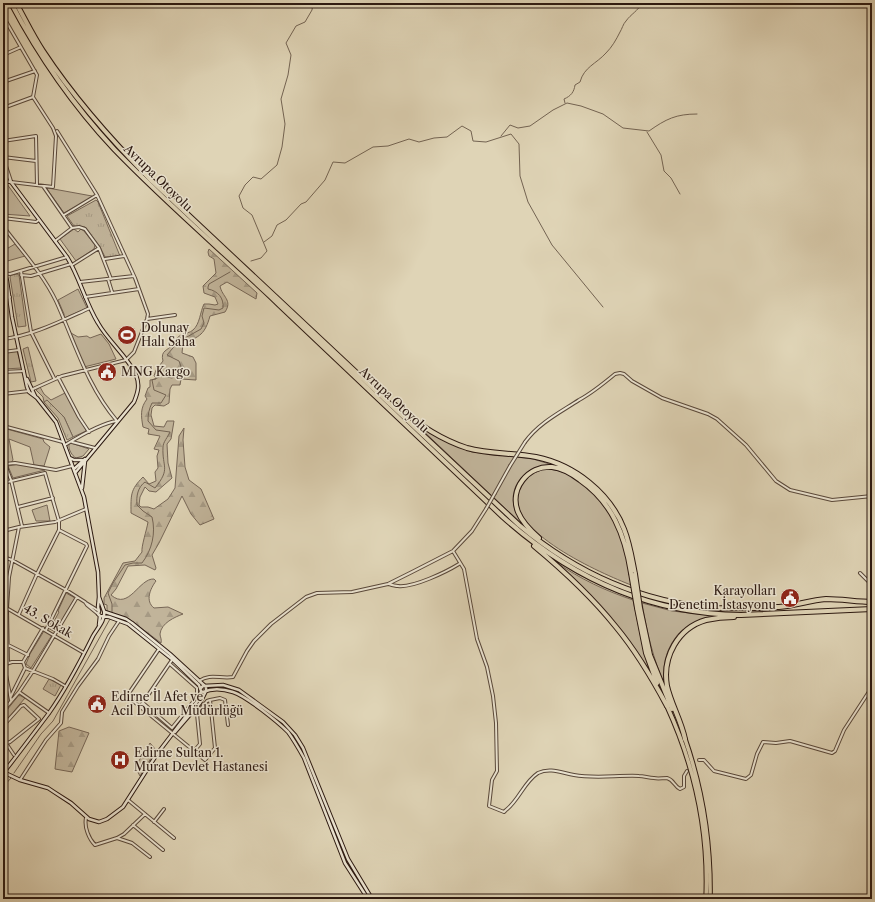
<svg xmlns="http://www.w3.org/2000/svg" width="875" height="902" viewBox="0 0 875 902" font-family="'Libre Caslon Text',serif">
<defs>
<pattern id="forest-firs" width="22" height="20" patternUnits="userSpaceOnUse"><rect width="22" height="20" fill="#c1b49a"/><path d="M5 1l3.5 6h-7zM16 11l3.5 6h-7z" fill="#a69a84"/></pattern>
<pattern id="park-tufts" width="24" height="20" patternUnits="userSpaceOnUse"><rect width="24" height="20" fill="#c1b49a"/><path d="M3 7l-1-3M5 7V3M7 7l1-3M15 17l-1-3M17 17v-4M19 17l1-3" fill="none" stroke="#a69a84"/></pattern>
</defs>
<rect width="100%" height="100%" fill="#dfd4b6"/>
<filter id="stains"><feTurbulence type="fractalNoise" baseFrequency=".005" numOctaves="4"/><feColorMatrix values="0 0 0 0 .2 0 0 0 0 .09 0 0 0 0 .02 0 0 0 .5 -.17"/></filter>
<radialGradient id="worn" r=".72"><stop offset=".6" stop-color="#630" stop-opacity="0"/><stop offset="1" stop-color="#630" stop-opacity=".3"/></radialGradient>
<path fill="#c1b49a" stroke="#766656" d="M3 184H7L30 216 3 214Z
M48 188 92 196 93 197 64 213 47 189Z
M74 229 78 232 81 229 84 231 95 245 94 249 76 261 60 239Z
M15 244 25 256 4 262 3 251Z
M78 289 87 308 64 318V314L58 300Z
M71 333 78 337 87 336 90 338 101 334 109 344 116 359 84 367 70 334Z
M17 351 22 368 3 369V353Z
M40 387 44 394 51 400 65 393 85 428 86 431 73 437 64 417 47 401 44 402 43 397 36 390Z
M417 425 443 440 472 452 533 459 556 466C531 462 506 483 515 510 517 515 523 522 526 528Z
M3 428 43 439 44 442 50 447 44 466 34 465 30 447 9 439 13 460 11 463H5L3 457Z
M71 443 89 449 83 456 76 458C72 456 68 449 69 444Z
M19 464 45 470 13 478 8 466Z
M544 469C583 468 616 515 625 548 628 560 629 573 631 585 603 574 503 531 519 490 524 479 532 473 544 469Z
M47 505 50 521H36L32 510Z
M556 562C580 579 606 591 633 600L643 648 649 669 634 648Z
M66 593 75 598 55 632 48 628 51 627 59 612 58 611Z
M642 603 672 611 717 616C707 621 695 625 685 629 681 630 678 634 676 637 665 651 662 668 665 686 653 659 647 632 642 603Z
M44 631 52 635 31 668 26 664 30 654Z
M150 743 156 750 140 776 135 767Z"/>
<path fill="url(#forest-firs)" stroke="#766656" d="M209 249 257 293 256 299 227 282 220 286C222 297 233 300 225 312L210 316C205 334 200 337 183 343L182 353 193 357 196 363V380L181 379 180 385H172L170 389 169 403 164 406 155 405 152 408 151 415 154 426 164 427 167 421H174L171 439 167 444 168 463 172 478 156 492 149 491 145 487 140 497 139 505 141 507H148L154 509 168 499 175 488 179 436 184 428 183 440 185 467 189 480 201 489 214 519 200 525 191 514 182 496 159 543 152 555 156 568 155 570 145 565 128 566 116 589 111 595C129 611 139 578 154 579L156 581C150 589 145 601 154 608L168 607 183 614C175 617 161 623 160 634 160 637 162 639 161 643L128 618 107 612V605L104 604V598L123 563 135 561 142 552C141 547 147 529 148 522L131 513C131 495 130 490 143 477L149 484 156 481 155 472 158 468 157 456 159 450 154 449 160 436 148 434 149 429 143 427C141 416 140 408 147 399L145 396 148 388 150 387V380L156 379V377L154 376 156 370 163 361C160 350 168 351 173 344 176 340 176 338 181 335 185 333 190 333 193 330 200 324 200 312 204 304H209L215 305 218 304 215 297 204 293 203 286 216 273 214 259 209 256 208 252Z
M69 727 89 733 72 772 55 769 59 731Z"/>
<path fill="url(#park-tufts)" stroke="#766656" d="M96 200 98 202 120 256 105 257 100 247 85 227 74 226 67 216Z
M17 274 19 275 26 326 18 327 10 277 11 275Z
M28 347 36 381 31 382 23 349Z
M47 400 64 417 73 437 67 440 58 418 44 402Z
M49 679 61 685 55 696 43 689Z
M19 695 25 698 3 724V715Z"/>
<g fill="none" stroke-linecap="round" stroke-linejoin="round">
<path stroke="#736352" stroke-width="1" d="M565 103 564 99C571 96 574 92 575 85L580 82C584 67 596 64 606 53 612 47 616 40 620 32 622 29 623 24 626 21 631 14 638 11 642 3
M647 132 661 155 664 171 671 178 680 194
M501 136 510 125 518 128 530 126 553 110 567 103 581 106 603 114 623 128 649 131C666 119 676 114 697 114
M264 242 272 236 277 225 286 220 301 204 306 202 325 180 333 162 345 163 373 147 388 146 409 139 419 142 434 138 447 137 462 126 471 131 473 141 486 142 511 134 519 144 520 176 528 202 552 245 603 307
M251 261 261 258 267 251 252 215 243 208 239 196 245 185 253 177 261 179 277 165 282 147 285 124 281 99 288 75 291 55 286 43 296 26 305 22 312 10 313 3
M112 612V604L108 593 113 583 125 565 133 563H142C152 550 156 533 152 517L143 511 137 505C136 496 138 487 145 482L155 488C171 468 162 468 163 447 163 442 168 437 170 432L156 430 148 421C148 414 149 409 152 403H161L166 395 154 390 152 380 162 376 172 378 183 372 179 361 167 355 178 342 201 329 204 323 202 316 204 308 219 310 223 308C224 298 218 291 208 289V287L209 284 230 272
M14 773 41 734 53 721 110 619
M3 787 11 778"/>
<g stroke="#59483a" stroke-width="4">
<path id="minor" d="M3 16 37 75 33 97
M3 55 21 47
M3 82 35 71
M3 108 33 97 53 128 56 136 53 187 11 182
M3 141 36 136 37 185
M3 157 36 161
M43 186 72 228 79 227 85 229 99 248 111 279
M64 215 97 195
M3 218 36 222 39 220
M3 226C21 250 43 274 56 301 75 343 87 386 117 421
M55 241 72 228
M105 259 124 256
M72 265 99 248
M21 271 31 332 54 378
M3 273 10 274 67 257
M21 275 31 276 71 264
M108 279 112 292
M80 282 134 276
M85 297 139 289
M3 298 10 297
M147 319 175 315
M3 339C32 336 63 320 90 308
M3 352 19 350
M3 372 24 371
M58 377 79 417 89 432
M33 389 62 376 126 360 134 352 147 319 148 314 135 278 97 195 57 131
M3 394 29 391
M3 426 63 442
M72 442 95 448
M525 442C539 423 559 413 579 400 592 393 603 384 615 374L620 373 624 374 632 381 662 398 708 414 717 419 746 445 776 481 790 490 832 500 872 496
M65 445C78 437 101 423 117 421
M3 459 11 480 22 526
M5 464 15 463 56 470 72 466
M3 483 45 473 59 521V530L37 574 19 614
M495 493 510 466
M18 507 53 498
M3 531 19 527 55 522 86 509
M453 551 464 569 477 639 487 667 493 696 496 723 497 771 492 780 489 806 504 812 506 810C519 800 524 782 538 773 550 767 562 773 574 775 595 779 618 775 639 776 644 776 649 778 654 778 658 779 662 778 667 778 674 780 674 786 680 789L684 787V776L687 771
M3 557 12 560 66 590 85 602 87 605 98 614
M860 573 872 585
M389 584C392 585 395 586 398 586 413 588 446 572 459 564
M86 603 99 611
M3 606 84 653
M46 630 87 546 86 544 59 530
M8 645 28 655
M159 649 127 696 205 760 215 748 210 700 220 698 225 700 228 725
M8 663 7 608 9 577 19 527
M3 665 12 662H23L43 628
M4 665 11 700
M25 668 53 679 65 686
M199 681C210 673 220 679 233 677L247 651 254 641 271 624 306 597 317 593 352 592 388 584 412 572 453 551 472 531 486 509
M19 692 49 713
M11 696 25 668 23 662
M143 703 172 728 193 702 197 694V688L170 664
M140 707 172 660
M3 711 19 692 33 671 77 597
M3 726 21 706 24 705 39 719 10 742 4 744 3 743
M6 743 14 755
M194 751 200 744 197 714 207 701 210 700
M699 760H704L714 771 746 779 751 775 757 754 763 742 776 743 790 741 832 753 835 751 844 730 872 687
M20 780 46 740 61 723 62 712 78 686 98 659 109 636 119 621
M128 800 174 838
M86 818C84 827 89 839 95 845L117 838 124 834 145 814
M154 822 164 809
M133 825 163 850
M117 838 132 843 150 857"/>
</g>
<g stroke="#59483a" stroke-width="4.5">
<path id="tertiary" d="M3 158 11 182"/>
</g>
<g stroke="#2c1911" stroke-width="4.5">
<path id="secondary" d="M3 181 11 182 67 257C80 278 85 302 98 323 108 341 128 357 136 375 140 385 138 392 134 402L75 473
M3 268 7 281 12 317 27 387 29 392 37 398 56 422 84 497 98 572 99 597 98 607 99 611
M27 379 35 396
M70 458 74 460H82
M74 469 85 459
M82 488 85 461
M99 597 104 611
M105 612 126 619 132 623 170 654 206 687V691
M99 625 100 616 98 614 99 611
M201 688 203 686 223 685 239 690 283 722 295 735 303 748 348 859 372 899
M201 691 203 692C212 688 224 689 233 692 246 696 278 722 288 732 294 740 299 749 304 758L345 863 368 899
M175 732 200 703 206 691
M3 772 20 780 48 788 54 792 71 803 89 819 99 822 107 819 123 807 157 754 199 699 201 691 199 685 173 660 128 624 109 617 100 616
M4 772C19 753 34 733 49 713 66 689 80 662 93 636 97 629 106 619 104 611"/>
</g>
<g stroke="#2c1911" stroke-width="5.5">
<path id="trunk" d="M667 706C695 767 709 832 706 899
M685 739C703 791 711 844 710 899"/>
</g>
<g stroke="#2c1911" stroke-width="6">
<path id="motorway" d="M11 3C39 56 73 105 114 149 164 201 219 248 271 297 348 371 426 444 503 517 571 578 649 614 741 615L872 609
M16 3C25 19 33 36 43 51 74 98 111 140 151 180L519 525C576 573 640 602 715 608 736 609 757 608 779 607 795 606 810 600 826 599 842 599 857 602 872 602
M394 404C416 423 439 439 467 448 489 454 513 453 536 457 575 465 610 493 624 529 630 544 632 559 635 574
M539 538C531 531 522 522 518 512 509 489 528 465 552 467 562 468 572 474 580 480 612 502 625 535 631 573
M534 546C563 570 592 597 616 627 636 651 652 678 667 706
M637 608 646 653 657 683
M640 608 650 655 672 709
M685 739C681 720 671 704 667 686 662 657 678 628 706 620 715 618 725 617 734 617"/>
</g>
<use href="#minor" stroke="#eae3d0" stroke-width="2"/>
<use href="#tertiary" stroke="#eae3d0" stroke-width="2.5"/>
<use href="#secondary" stroke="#eae3d0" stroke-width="2.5"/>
<use href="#trunk" stroke="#dfd4b6" stroke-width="3.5"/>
<use href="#motorway" stroke="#dfd4b6" stroke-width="4"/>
<g stroke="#59483a" stroke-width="4" stroke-linecap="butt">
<path id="minor-bridge" d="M510 466 525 442
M486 509 495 493"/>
</g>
<g stroke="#2c1911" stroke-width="6" stroke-linecap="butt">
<path id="motorway-bridge" d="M631 573 637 608
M635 574 640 608"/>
</g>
<use href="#minor-bridge" stroke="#eae3d0" stroke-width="2"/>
<use href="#motorway-bridge" stroke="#dfd4b6" stroke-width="4"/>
</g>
<defs>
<g id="stadium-disc" transform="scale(1)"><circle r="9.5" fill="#8f2418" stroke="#eae3d0"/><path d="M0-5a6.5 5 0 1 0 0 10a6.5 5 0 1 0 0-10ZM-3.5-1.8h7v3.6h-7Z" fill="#fff"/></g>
<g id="civic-disc" transform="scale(1)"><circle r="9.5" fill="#8f2418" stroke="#eae3d0"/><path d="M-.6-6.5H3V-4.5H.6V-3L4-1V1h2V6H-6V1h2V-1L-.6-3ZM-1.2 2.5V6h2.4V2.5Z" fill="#fff"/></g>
<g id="hospital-disc" transform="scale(1)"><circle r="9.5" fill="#8f2418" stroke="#eae3d0"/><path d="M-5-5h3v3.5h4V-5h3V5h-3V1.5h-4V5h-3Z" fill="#fff"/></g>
</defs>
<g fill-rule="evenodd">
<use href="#stadium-disc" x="127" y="335"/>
<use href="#civic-disc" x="107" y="372"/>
<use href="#civic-disc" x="790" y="598"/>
<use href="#civic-disc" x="97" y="704"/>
<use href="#hospital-disc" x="120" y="760"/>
</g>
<g text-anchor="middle" stroke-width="3" stroke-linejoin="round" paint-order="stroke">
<g font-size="12" fill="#2c1911" stroke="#eae3d0">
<text transform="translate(158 178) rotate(44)" y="4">Avrupa Otoyolu</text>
<text transform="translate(394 400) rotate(43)" y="4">Avrupa Otoyolu</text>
<text transform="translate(48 621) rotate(30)" y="4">43. Sokak</text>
</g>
<g font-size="12" fill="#2c1911" stroke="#eae3d0" text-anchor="start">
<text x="141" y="332">Dolunay<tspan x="141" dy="14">Halı Saha</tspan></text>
<text x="121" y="376">MNG Kargo</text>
<text x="776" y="595" text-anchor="end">Karayolları<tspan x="776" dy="14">Denetim İstasyonu</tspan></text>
<text x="111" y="701">Edirne İl Afet ve<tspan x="111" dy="14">Acil Durum Müdürlüğü</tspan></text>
<text x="134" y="757">Edirne Sultan 1.<tspan x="134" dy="14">Murat Devlet Hastanesi</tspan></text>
</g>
</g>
<rect width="875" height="902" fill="none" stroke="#dfd4b6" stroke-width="16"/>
<rect x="4" y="4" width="867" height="894" fill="none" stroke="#2c1911" stroke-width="2"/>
<rect x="8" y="8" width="859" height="886" fill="none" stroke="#2c1911"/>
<rect width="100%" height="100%" filter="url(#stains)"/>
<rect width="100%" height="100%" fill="url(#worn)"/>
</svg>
